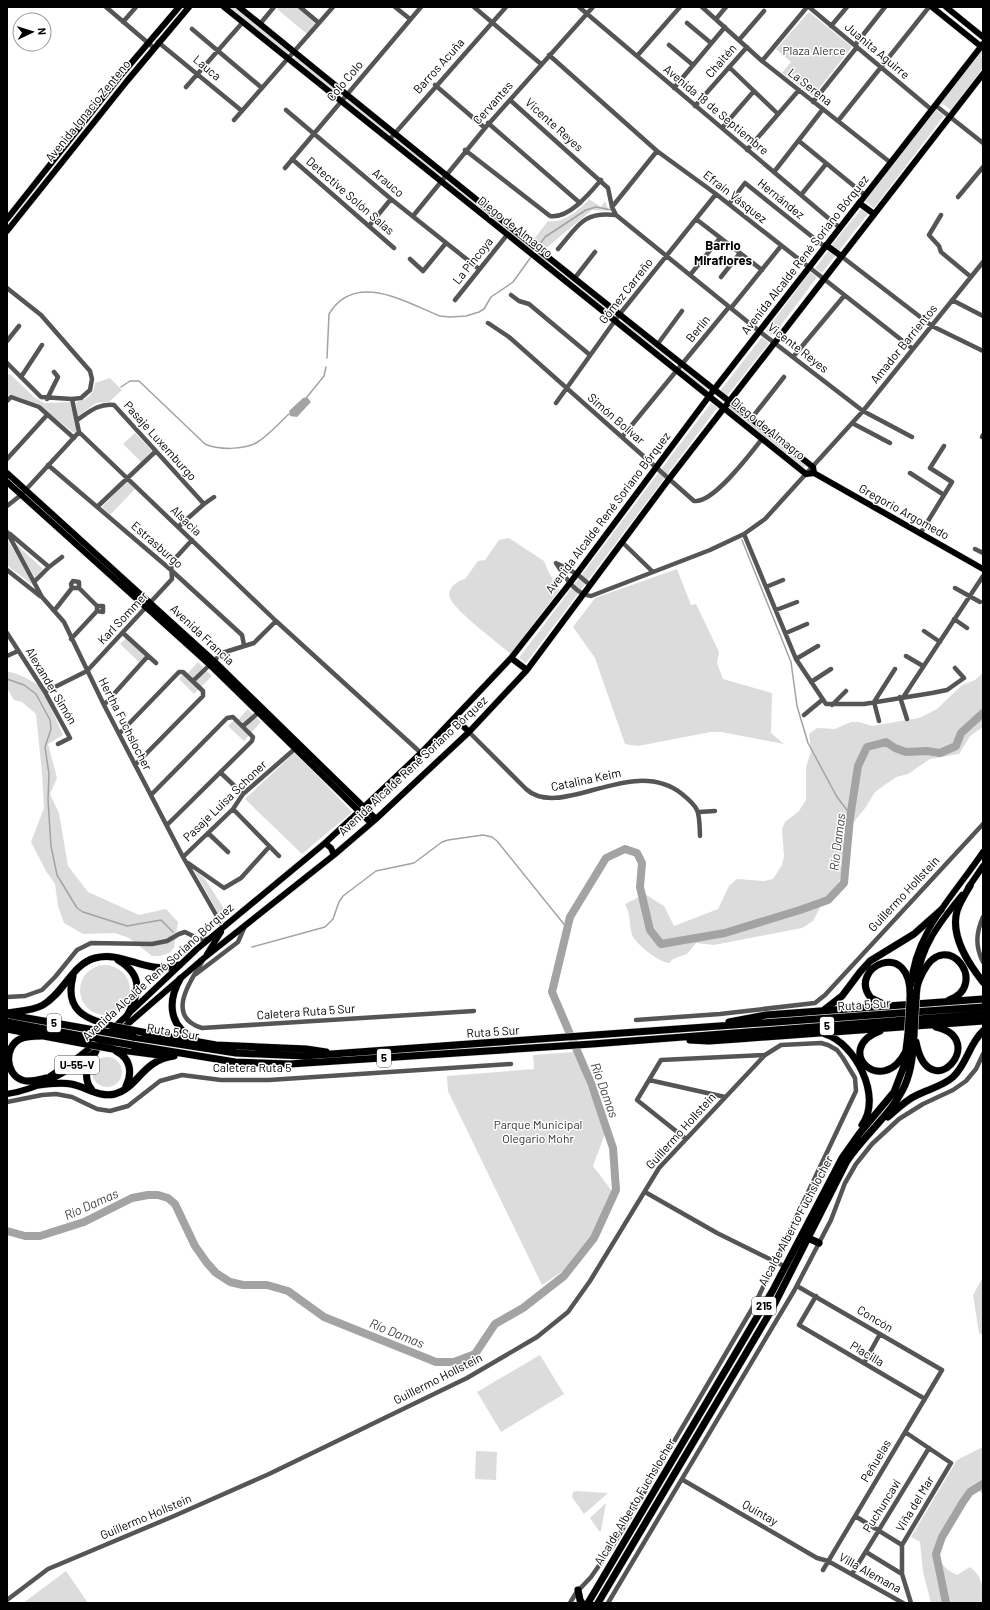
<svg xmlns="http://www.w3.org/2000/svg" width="990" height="1610" viewBox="0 0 990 1610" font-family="Barlow,sans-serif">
<rect width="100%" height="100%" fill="#fff"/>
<path fill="#dcdcdc" d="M230 7H235L290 51 287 55Z
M279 7H297L316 24 307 34 277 9Z
M809 12 852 47 813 96 782 73 791 62 776 49Z
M980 49 983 51V68L951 110 940 102Z
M296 56 340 92 338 95 293 59Z
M346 97 391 134 389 138 344 100Z
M935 109 944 116 874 208 864 201Z
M394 136 442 176 440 178 392 140Z
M447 180 616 315 613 318 445 182Z
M589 199 601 207 605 201 609 211 592 210 545 249 534 239 548 221C562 224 580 210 589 199Z
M861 209 868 214 838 252 831 246Z
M829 250 836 255 822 273 815 268Z
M810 272 817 277 773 336 766 331Z
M623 320 674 361 672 363 620 323Z
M762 337 769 343 727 396 720 391Z
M684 368 710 389 707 392 682 371Z
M10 374 35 398 45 403 70 402 77 430 74 433 39 405 9 394 7 397V375Z
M110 378 122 390 109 402 96 403 78 416 76 402C87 400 94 394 95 383Z
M711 403 717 408 526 663 519 658Z
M730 405 806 466 803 468 728 408Z
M135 433 152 451 141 462 123 444Z
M127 481 135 489 110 515 102 507Z
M509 538 544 561 548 571 559 590 511 654C497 642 460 615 451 600 445 590 456 581 465 579L478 561 485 560 499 540Z
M7 539 35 587 7 565Z
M15 543 43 569 35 578Z
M677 569 691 605 696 604 719 652 717 663 723 679 772 693 771 733 784 744 721 732H711L638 746 625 744 595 658 573 627 595 598Z
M126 638 145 656 139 662 120 644Z
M198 662 212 676 194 694 179 679 183 674H187Z
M7 672C14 671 36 682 40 687 48 698 57 722 63 735L48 744 57 778 50 794 59 813 68 866 88 892 139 915 166 909 178 922 174 948 169 953 160 956H152L129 938 115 933 83 934 64 923 58 906 55 884 46 871 31 842 44 808 42 773 36 714 22 702 14 700 7 688Z
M983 673V727L970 736 959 754 930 759 908 774 896 777 875 792 866 807 848 829 846 863 838 885 828 900 821 906 813 921 802 928 714 945 696 943 687 954 673 959 669 963C658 962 636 944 632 935 629 925 631 914 625 904L645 894 664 906 674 926 718 909 729 886 737 879 764 881 773 879 782 865 784 856 782 829 785 822 799 811 806 800V767L811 751 809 734 817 728 835 729 851 722H859L872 726 919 718 937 709 962 685 975 680Z
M248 709 261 722 244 741 228 726 233 721H237Z
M295 752 352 812 302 854 245 799Z
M194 870 205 879 228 915 222 920Z
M80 990a25 25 0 1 1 50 0a25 25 0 1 1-50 0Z
M575 1052 605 1134 593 1166 612 1191 591 1235 563 1271 542 1285 448 1091 447 1076 534 1069 533 1055Z
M92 1072a15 15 0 1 1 30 0a15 15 0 1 1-30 0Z
M983 1277V1335L979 1333 973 1295Z
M540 1355 564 1394 501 1432 477 1392Z
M983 1447V1494L973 1486 967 1490C952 1515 916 1557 957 1575L970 1567C983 1577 983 1587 983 1603H931L923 1572 920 1542 911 1537 957 1460Z
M476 1451 497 1452 496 1480 475 1479Z
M576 1491 608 1493 584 1514 572 1497 573 1492Z
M606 1503 601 1531H599L590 1518Z
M66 1571 88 1603H23Z"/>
<path fill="#a3a3a3" d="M307 397 311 402 297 417 290 416 289 411 303 398Z"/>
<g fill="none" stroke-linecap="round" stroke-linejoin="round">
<path stroke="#a3a3a3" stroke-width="1.5" d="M538 247 545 237 586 210 596 207 612 210
M327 358 329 314C355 271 405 302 440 316L450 317 466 316 479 312 484 309 491 297 513 282 531 257
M121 387 130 381H139L205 444C218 450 244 450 256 443 268 436 279 423 289 414
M307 397 324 376 326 367
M742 540 791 662 797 706 808 743 837 797 850 814
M7 679 24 685 36 694 50 720 51 729 45 747 49 774 48 800 51 846 57 875 77 908 83 912 127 926 161 920 173 932
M252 947 325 927 333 919 339 902 343 896 376 871 414 863 442 842 448 840 483 835 492 837 497 841 567 928"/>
<path stroke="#a3a3a3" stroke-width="8" d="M7 1231 25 1236H40L84 1222 132 1198 148 1195H158L168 1198 175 1204 195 1246 207 1263 216 1273 230 1282 243 1285H267L288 1291 324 1317 436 1362H454L475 1354 495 1324 523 1308 564 1276 594 1238 616 1190 613 1148 591 1083 552 992 570 917 606 858 625 849 637 853 642 863 640 887 650 930 661 944 725 933 800 910 828 900 844 883 850 818 858 766 867 747 886 742 895 748 906 752 927 751 940 753 956 746 961 733 983 713
M946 1603 936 1554 942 1537 963 1502 970 1492 983 1484"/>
<g stroke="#dbdbdb" stroke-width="7">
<path id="major" d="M224 7 806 474 814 473
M239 7C429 162 619 316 813 467L814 473
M932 7 983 48
M946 7 983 37
M859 203 874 214
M7 219 121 75 179 7
M7 231 127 81 189 7
M826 245 841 256
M7 473 214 661 376 819
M814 473 983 569
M7 482 210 665 371 823
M511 658 527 670
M455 718 469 732
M325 843 331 848 334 855
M968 888 983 866
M207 954 221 932
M917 981C921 946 940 922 962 895
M911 985C914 933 955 894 983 852
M107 1042 204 958 334 855 376 819 469 732 527 670 669 479 983 74
M50 1076 73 1061 105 1036 197 949 325 843 364 807 421 753 511 658 570 583 716 387 983 44
M7 1094C40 1089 68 1071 95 1052"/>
</g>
<g stroke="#dbdbdb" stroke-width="8">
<path id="highway" d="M970 886C965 894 960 902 957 911 950 936 968 963 983 982
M118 960C145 976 139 995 126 1018
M73 976C64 1010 85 1019 112 1026
M180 979C167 1002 169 1027 195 1039
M916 999C917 985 917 984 923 972 947 926 990 985 949 1000
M885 1005 871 998C846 968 913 935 910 999
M824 1010 842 996 860 972 870 961 914 934 941 910
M7 1013C19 1011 32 1011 43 1005 64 993 72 964 95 958 124 950 146 976 179 965
M10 1015 100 1031
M7 1022 98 1039
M729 1022 766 1015 983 999
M7 1029 91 1045
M880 1031C832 1049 882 1099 906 1051
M142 1032 216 1045 306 1049 326 1052
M825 1034C855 1043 883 1097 862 1125
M41 1036C34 1036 26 1036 20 1039 4 1047 5 1074 22 1080 30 1083 38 1080 46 1078
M133 1037 236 1053 304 1056 983 1007
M690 1040 709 1041 738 1039 983 1021
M916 1042C929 1109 990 1039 936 1027
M132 1045 235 1062 290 1064 592 1044 983 1014
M113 1049 167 1056
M116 1051C130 1058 133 1072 126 1086
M38 1085C49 1084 61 1082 71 1084 87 1087 99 1098 115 1094 138 1088 142 1060 174 1056
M92 1090C81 1077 89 1064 96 1051
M888 1117C897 1109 906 1100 917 1095 929 1089 943 1086 953 1077 967 1064 969 1044 983 1031
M808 1238 819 1243
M578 1590 580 1600 582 1603
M588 1603 773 1290 842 1158 859 1134 894 1092 904 1066 908 1034
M598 1603 771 1311 847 1161C864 1135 892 1114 905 1085 912 1069 913 1052 914 1034"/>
</g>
<path stroke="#555" stroke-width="4.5" d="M106 7 154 48
M300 7 319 23
M395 7 410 19
M474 7 541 64
M579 7 840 228
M702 7 762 61 891 163
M809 7 932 110
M716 19 726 7
M123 22 136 7
M687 23 711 43
M260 24 274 7
M831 26 847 7
M192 29 262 88
M739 40 764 11
M158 42 242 111
M669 45 693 65
M855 45 885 7
M549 55 657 151 716 194 913 349
M637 56 680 7
M762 61 807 7
M729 67 778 114
M435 85 485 128
M186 87 243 22
M674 88 725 27
M510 100 608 188 612 207 616 215 759 331 863 411 912 437
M813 102 857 47
M935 105 983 143
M695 106 747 47
M286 110 391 199 479 269
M234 120 333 7
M838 121 929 7
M488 123 580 203
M722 128 754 91
M389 140 506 7
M799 141 865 195
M465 150 550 216C569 219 590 193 601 180
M747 150 799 90
M292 159 394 248
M285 168 421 7
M774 172 823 109
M801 195 826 164
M958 197 983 167
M729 204 745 183 825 247
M612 207 657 151
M941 215 929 235 939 246 941 252 971 277
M413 216 485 128 593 7
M696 219 762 270
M369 226 391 199
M558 249C578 226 583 211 616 215
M841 256 932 326 983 351
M410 259 423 271 446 243
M690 275 720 238
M721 277 740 253
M574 279 595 252
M7 288 41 315 90 371 92 379 90 390 81 398 72 399 79 432 276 621 421 753
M511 295 519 301 529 304 590 355
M455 300 507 235
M952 300 983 316
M731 308 781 246
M488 323 509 337 694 501C713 504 751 453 762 439
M7 341 19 326
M657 345 682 311
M793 357 844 296
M7 363 41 397 72 399
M21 377 42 345
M47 399 58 377 54 372
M7 401 11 397 39 407 74 438
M556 403 619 315 716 194
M751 419 784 377
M77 420C89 412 99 403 114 405L204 504 178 527
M852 423 890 443
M622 437 729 307
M982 437 983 435
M7 459 47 415
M48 465 171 570 242 635 244 645
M910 473 944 495
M204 504 214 497
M7 506 21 495 79 432
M97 507 156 451
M7 532 42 597 64 622 104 705 183 857 223 927
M10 534 49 567 62 557
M744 534 796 659 826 704H864L932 693 947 690 964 678 955 668
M920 534 952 482 930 468 944 446
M622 542 653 572
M975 549 983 553
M556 563C564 575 575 595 591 596L710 550 744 534 765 519 863 411 983 262
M558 564 577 574 590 585
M7 570 40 596
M35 581 49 567
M766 587 783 580
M79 588V582L73 581 71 584 72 588H79L97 606H103V612L97 611V606
M955 588 980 602
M776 610 797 602
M54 611 72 588
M954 619 967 628
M924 631 940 642
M7 633 45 692 70 738 58 744
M123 633 156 663
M786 633 807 624
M71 639 97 611
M7 656 18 651
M906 656 923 666
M796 659 818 646
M194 680 222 653 254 643 276 621
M811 682 831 669
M45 692 87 671 172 579 171 563 192 540
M904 696 983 576
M900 697 907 719
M104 705 148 656
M832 705 846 691
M804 715 822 700
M879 721 874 702 895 669
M243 726 258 713
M469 732 526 789C561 821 632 754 682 794 701 809 699 813 700 836
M119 734 179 672H183L203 691V696L135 765
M221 773 243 794
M151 795 227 718 233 717 253 737 252 741 167 825
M233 809 279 856
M699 812 715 811
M208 833 228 852
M183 857 233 809 243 794 297 747
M188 863 224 888 241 878 269 847
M983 917C976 933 975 946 983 962
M202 962C190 981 165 1017 202 1028L474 1011
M196 974 238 942 245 926
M7 997 25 996 42 990 55 977 77 950 91 943 152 944 167 941 179 934 185 932 199 939H209
M636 1020 720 1014 815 1003 825 995 983 824
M649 1080 725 1097
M7 1102 42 1095 56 1094 72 1097 97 1109 110 1111 128 1106 160 1081 182 1075 221 1080H269L511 1064
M686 1139 637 1100 661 1060 765 1055
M645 1192 717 1233 786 1267
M797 1286 942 1370 823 1570
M816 1296 799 1325 925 1399
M864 1363 880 1334
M905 1432 951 1463 902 1545V1574L911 1603
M683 1480 817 1558 828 1561 903 1603
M855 1516 902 1545
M866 1552 902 1574
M852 1574 929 1448
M7 1600 48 1569 174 1516 269 1474 467 1378 537 1337 568 1312 590 1281 659 1168 765 1055 781 1045 821 1043 828 1045 837 1050 843 1058 855 1078 856 1091 756 1302 612 1547 591 1577 576 1593 570 1603
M608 1603 794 1291 831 1220 845 1183 856 1164 872 1144 899 1119 923 1104 953 1090 966 1081 976 1069 983 1054"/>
<use href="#major" stroke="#000" stroke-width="6"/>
<use href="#highway" stroke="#000" stroke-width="7"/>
<g stroke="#dbdbdb" stroke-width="8" stroke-linecap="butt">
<path id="highway-bridge" d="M112 1026 142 1032
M100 1031 133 1037
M908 1034 910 999
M914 1034 916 999
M98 1039 132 1045
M91 1045 113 1049"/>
</g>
<use href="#highway-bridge" stroke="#000" stroke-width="7"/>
</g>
<g text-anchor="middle" stroke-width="3" stroke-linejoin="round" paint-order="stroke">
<g fill="#fff" stroke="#4c4c4c" stroke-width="1">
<rect x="47" y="1014" width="14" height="18" rx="3"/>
<rect x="820" y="1017" width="14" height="18" rx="3"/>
<rect x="377" y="1049" width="14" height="18" rx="3"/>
<rect x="55" y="1056" width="44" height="18" rx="3"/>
<rect x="752" y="1297" width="24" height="18" rx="3"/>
</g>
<g font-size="11" font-weight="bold" fill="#000">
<text x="54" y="1027">5</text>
<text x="827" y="1030">5</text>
<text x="384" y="1062">5</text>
<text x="77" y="1069">U-55-V</text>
<text x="764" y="1310">215</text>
</g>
<g font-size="12" fill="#333" stroke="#fff">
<text x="814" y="55">Plaza Alerce</text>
<text x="538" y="1129">Parque Municipal<tspan x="538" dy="14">Olegario Mohr</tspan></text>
</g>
<g font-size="12" fill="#000" stroke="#fff">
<text transform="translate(877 51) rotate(40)" y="4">Juanita Aguirre</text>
<text transform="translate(721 61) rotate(-49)" y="4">Chaitén</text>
<text transform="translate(439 66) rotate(-48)" y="4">Barros Acuña</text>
<text transform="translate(207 68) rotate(40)" y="4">Lauca</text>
<text transform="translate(345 81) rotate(-50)" y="4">Colo Colo</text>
<text transform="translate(810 87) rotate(38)" y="4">La Serena</text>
<text transform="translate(493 103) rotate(-48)" y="4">Cervantes</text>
<text transform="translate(716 110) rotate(40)" y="4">Avenida 18 de Septiembre</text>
<text transform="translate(88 111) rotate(-51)" y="4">Avenida Ignacio Zenteno</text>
<text transform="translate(554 125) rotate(42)" y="4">Vicente Reyes</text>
<text transform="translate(388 183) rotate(40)" y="4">Arauco</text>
<text transform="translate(350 196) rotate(41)" y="4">Detective Solón Salas</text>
<text transform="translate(735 197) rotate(38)" y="4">Efraín Vásquez</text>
<text transform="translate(781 199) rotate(39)" y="4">Hernández</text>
<text transform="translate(515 227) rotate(38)" y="4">Diego de Almagro</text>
<text transform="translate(805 255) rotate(-52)" y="4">Avenida Alcalde René Soriano Bórquez</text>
<text transform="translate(473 261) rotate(-51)" y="4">La Pincoya</text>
<text transform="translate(626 291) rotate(-52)" y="4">Gómez Carreño</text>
<text transform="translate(698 329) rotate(-51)" y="4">Berlín</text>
<text transform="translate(904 344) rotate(-51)" y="4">Amador Barrientos</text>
<text transform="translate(798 348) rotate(38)" y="4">Vicente Reyes</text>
<text transform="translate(616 419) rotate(41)" y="4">Simón Bolívar</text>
<text transform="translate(768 429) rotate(39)" y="4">Diego de Almagro</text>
<text transform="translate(160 441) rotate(48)" y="4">Pasaje Luxemburgo</text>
<text transform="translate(904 512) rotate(29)" y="4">Gregorio Argomedo</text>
<text transform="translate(608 513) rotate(-53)" y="4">Avenida Alcalde René Soriano Bórquez</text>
<text transform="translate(186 521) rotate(44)" y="4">Alsacia</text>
<text transform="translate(157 545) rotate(41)" y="4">Estrasburgo</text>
<text transform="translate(123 618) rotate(-47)" y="4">Karl Sommer</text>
<text transform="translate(202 635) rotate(43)" y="4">Avenida Francia</text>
<text transform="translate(51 686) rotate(59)" y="4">Alexander Simón</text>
<text transform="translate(125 724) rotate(63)" y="4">Hertha Fuchslocher</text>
<text transform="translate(413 766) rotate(-43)" y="4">Avenida Alcalde René Soriano Bórquez</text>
<text transform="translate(586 780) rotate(-12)" y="4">Catalina Keim</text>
<text transform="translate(225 801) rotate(-44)" y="4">Pasaje Luisa Schoner</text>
<text transform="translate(904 894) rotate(-47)" y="4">Guillermo Hollstein</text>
<text transform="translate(158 972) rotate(-42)" y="4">Avenida Alcalde René Soriano Bórquez</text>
<text transform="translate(864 1005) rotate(-4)" y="4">Ruta 5 Sur</text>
<text transform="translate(306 1012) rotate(-4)" y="4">Caletera Ruta 5 Sur</text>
<text transform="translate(173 1032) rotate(9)" y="4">Ruta 5 Sur</text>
<text transform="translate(493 1032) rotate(-4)" y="4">Ruta 5 Sur</text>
<text x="252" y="1072">Caletera Ruta 5</text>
<text transform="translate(681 1131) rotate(-48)" y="4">Guillermo Hollstein</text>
<text transform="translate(796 1221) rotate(-62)" y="4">Alcalde Alberto Fuchslocher</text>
<text transform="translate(875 1319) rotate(31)" y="4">Concón</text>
<text transform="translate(867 1354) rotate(31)" y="4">Placilla</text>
<text transform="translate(438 1379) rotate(-27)" y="4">Guillermo Hollstein</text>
<text transform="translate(876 1461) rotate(-59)" y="4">Peñuelas</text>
<text transform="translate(635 1502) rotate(-59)" y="4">Alcalde Alberto Fuchslocher</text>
<text transform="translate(915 1504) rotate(-59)" y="4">Viña del Mar</text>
<text transform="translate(882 1506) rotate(-58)" y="4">Puchuncaví</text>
<text transform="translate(760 1513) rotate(30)" y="4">Quintay</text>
<text transform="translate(146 1517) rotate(-23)" y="4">Guillermo Hollstein</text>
<text transform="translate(870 1573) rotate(29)" y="4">Villa Alemana</text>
</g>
<g font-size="13" font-weight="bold" fill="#000" stroke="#fff">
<text x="723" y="250">Barrio<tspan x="723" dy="15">Miraflores</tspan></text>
</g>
<g font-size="13" font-style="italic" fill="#444" stroke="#fff">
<text transform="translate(837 842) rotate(-83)" y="5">Río Damas</text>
<text transform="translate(605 1090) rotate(70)" y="5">Río Damas</text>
<text transform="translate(91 1204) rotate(-24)" y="5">Río Damas</text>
<text transform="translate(397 1333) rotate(22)" y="5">Río Damas</text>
</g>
</g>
<rect width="990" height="1610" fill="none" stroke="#000000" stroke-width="16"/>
<g transform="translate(32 32) rotate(86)"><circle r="19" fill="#ffffff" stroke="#999999"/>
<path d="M0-3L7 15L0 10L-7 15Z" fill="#000000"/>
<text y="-6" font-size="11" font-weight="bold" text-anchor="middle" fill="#000000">N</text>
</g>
</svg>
